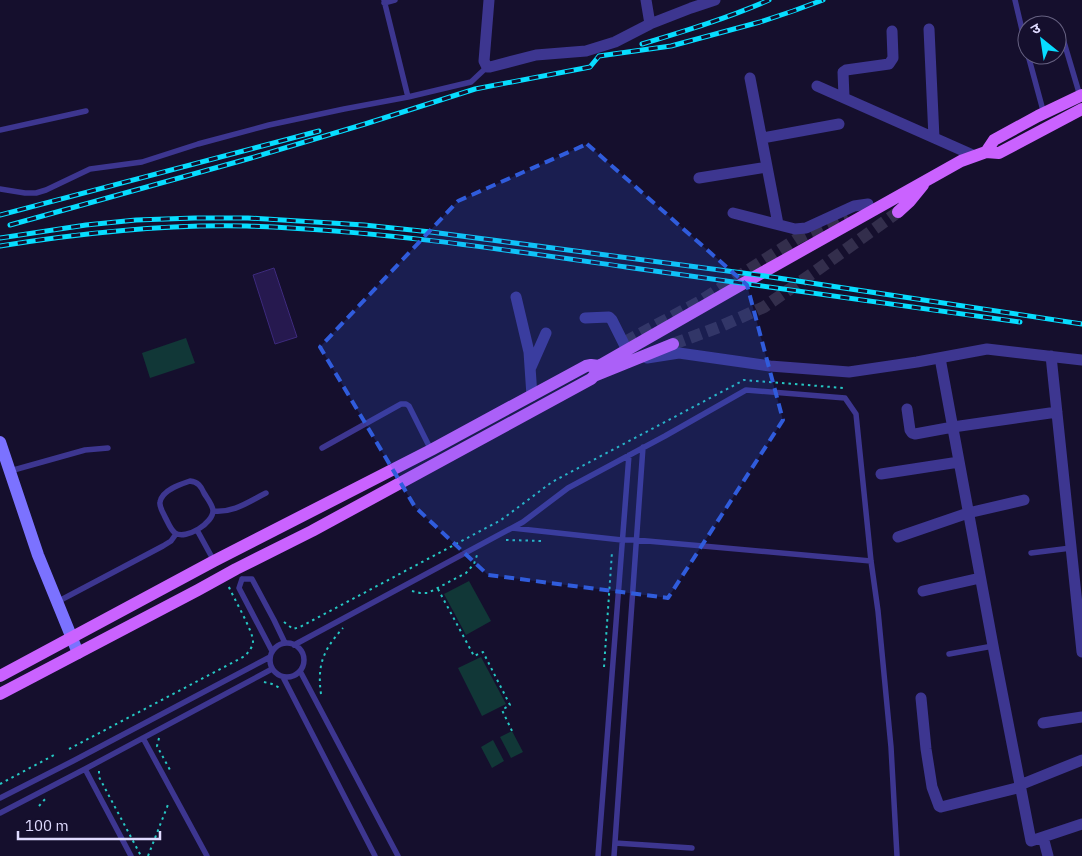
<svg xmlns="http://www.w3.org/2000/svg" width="1082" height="856" viewBox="0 0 1082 856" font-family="'IBM Plex Sans','Noto Sans Devanagari',sans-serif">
<rect width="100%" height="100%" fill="#150f2d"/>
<path fill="#113737" d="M186 338 195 363 150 378 142 353Z
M469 581 491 621 466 635 444 594Z
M481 657 506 704 482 716 458 668Z
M512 731 523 752 511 758 500 737Z
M493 740 504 761 492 768 481 747Z"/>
<path fill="#26194f" stroke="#3d2a7d" d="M274 268 297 337 275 344 253 275Z"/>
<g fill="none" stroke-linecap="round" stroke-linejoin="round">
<path stroke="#332e4c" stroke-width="12" stroke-dasharray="12 6" stroke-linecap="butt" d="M625 342 699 302 798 238 847 215
M673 344 719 327 764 307 816 271 898 212"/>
<path stroke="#26c8c4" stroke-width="2" stroke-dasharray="2.5 4" stroke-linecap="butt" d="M506 540 543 541
M438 589 474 656 483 652 510 705 502 710 512 731
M412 591 420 593H428L466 573 474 564 477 555
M284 622 293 629 300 627 501 520 552 482 744 380 844 388
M604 667 612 552
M264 682 272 684 280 688
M321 694C317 665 323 650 343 628
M159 738 157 746 170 770
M69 749 245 656C249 651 253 647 253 641 253 631 233 597 228 585
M99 771V777L141 856
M0 784 56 754
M39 806 46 798
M148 856 169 802"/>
<path stroke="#3d3690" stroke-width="5.5" d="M384 0 408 97 471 82 487 67
M1015 0 1027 51
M384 3 395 0
M1061 32 1080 96
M1028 55 1044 114
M0 130 86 111
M0 189 25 193H36L46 190 90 169 142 162 198 144 269 125 344 109 408 97
M322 448 401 404H406L409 406 431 450
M10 471 85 450 108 448
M190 481C198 482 201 486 204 493 207 498 212 504 213 510 214 523 186 540 175 533 170 529 168 522 165 517 163 512 159 507 160 502 162 490 181 484 190 481Z
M213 511C234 513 248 502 266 493
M512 528 622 540H636L871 561
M197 530 214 561
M1031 553 1071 548
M242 579H252L274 620 285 643
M242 579 239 588 272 651
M57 602 163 546 171 541 176 534
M270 660a17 17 0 1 1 34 0a17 17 0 1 1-34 0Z
M294 645 523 522 568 488 665 436 746 390 845 398 856 414 871 561 878 611 891 747 897 856
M949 654 993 646
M300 671 398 856
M283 677 375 856
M143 738 207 856
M85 769 131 856
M0 798 73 761 270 657
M0 813 85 769 272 669
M615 843 692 848
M598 856 629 455
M614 856 643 447"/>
<path stroke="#3d3690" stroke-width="11" d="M489 0 484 61 487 67H490L536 55 586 51 615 42 650 24 691 8 715 0
M646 0 650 24
M929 29 934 138
M750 78 778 224
M817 86 975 156
M844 97 843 72 846 70 889 64 893 58 892 31
M762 138 839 124
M699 178 767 167
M733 213 795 229 806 228 854 206 868 204
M516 297 529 352 532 396
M585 318 609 317 612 320 627 350
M1051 356 1082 652
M647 358 679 353 770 366 849 372 917 362 987 349 1082 360
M940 358 994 651 1031 841 1082 824
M531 367 546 333
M907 409 910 430 912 433 915 434 953 427 1057 412
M881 474 959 462
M898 537 968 513 1024 500
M923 591 980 578
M921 698 926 749 932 787 939 806 941 807 1021 787
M1043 723 1082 717
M1020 785 1082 760
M1043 837 1048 856"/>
<path stroke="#7b72ff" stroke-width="12" d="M0 442 38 555 78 653"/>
<path stroke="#ca62ff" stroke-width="12" d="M986 152 994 140 1038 116 1082 95
M898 212 910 201 923 185
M594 376 673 344
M0 676 214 561 431 450 586 366 591 365 599 366 758 275 961 161 986 152 999 153 1082 109
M0 694 198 590 236 569 312 531 591 379 594 376 599 366"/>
<g stroke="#07ddff" stroke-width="5">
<path id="rail" d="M642 44C685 31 728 18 769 0
M0 215 319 131
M10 225 251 158 365 124 475 89 590 67 599 56 671 46 760 22 793 11 823 0
M0 238 86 225 136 220 195 218H248L364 225 431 232 758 275 1082 324
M0 246C81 233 164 224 247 226 374 230 500 249 626 267 758 285 889 304 1020 322"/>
</g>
<use href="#rail" stroke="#150f2d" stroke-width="3" stroke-dasharray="9" stroke-linecap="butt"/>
</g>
<path fill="#305cdc" fill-opacity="0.2" stroke="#305cdc" stroke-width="4" stroke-dasharray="10 6" stroke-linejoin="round" d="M587 144 747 285 783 420 668 598 488 575 415 507 320 347 458 201Z"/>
<g transform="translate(1042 40) rotate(330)"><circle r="24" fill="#150f2d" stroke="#666181"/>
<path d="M0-4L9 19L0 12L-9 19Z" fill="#07ddff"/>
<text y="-8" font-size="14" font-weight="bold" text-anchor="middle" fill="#e0dbff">उ</text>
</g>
<path d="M18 831v8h142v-8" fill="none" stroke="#e0dbff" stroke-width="2.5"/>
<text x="25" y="831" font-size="15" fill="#e0dbff" stroke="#150f2d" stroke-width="4" paint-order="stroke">100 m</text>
</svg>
